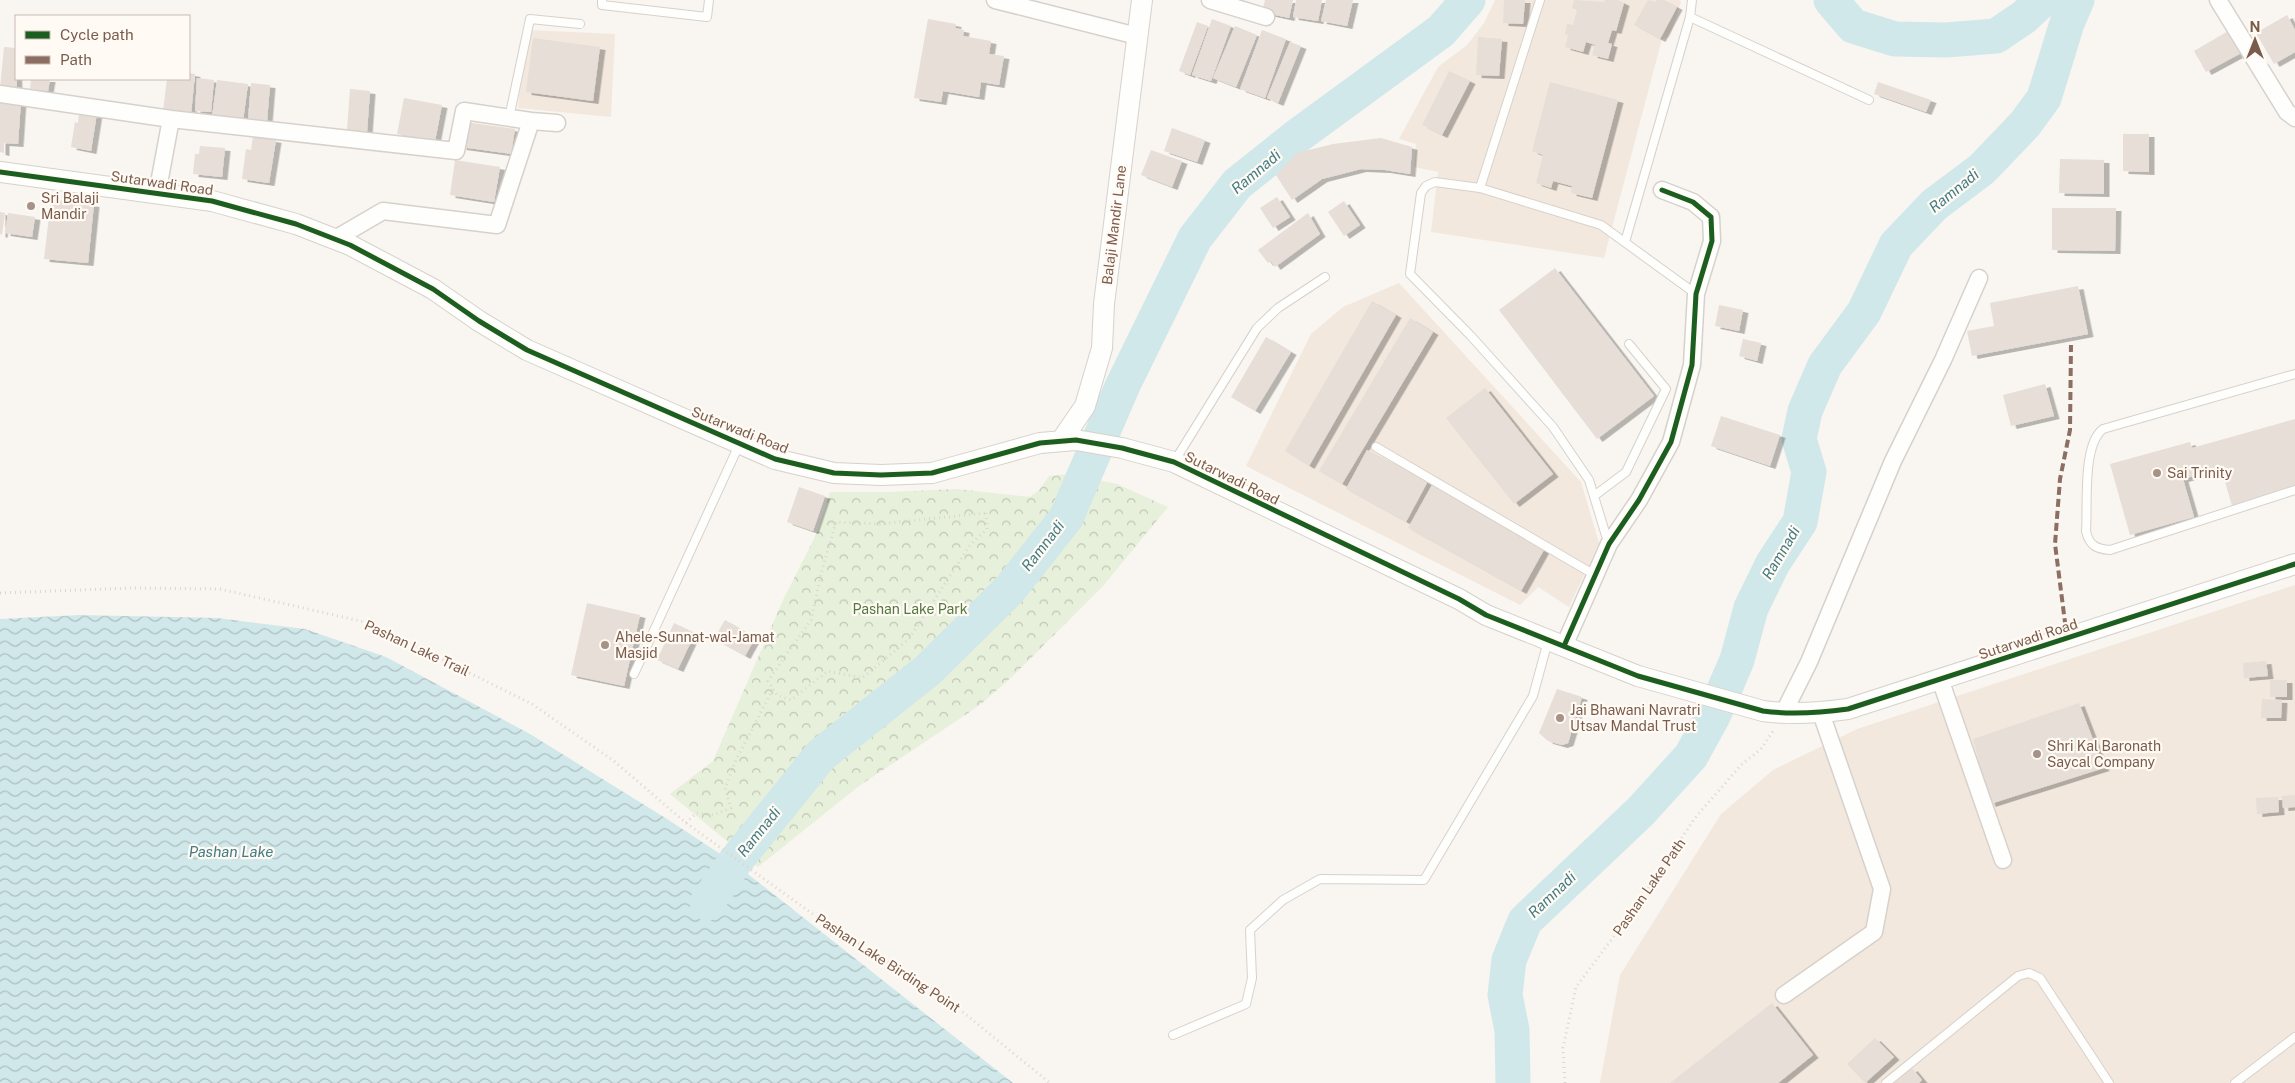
<svg xmlns="http://www.w3.org/2000/svg" width="2295" height="1083" viewBox="0 0 2295 1083" font-family="'Public Sans',sans-serif">
<defs>
<pattern id="park-crowns" width="20" height="18" patternUnits="userSpaceOnUse" patternTransform="scale(1.25)"><rect width="20" height="18" fill="#e7f0db"/><path d="M2 6a3 3 0 1 1 6 0M12 15a3 3 0 1 1 6 0" fill="none" stroke="#c0c6b4"/></pattern>
<pattern id="water-waves" width="16" height="10" patternUnits="userSpaceOnUse" patternTransform="scale(1.25)"><rect width="16" height="10" fill="#d0e8ea"/><path d="M0 5q4-4 8 0t8 0" fill="none" stroke="#aebfc0"/></pattern>
<filter id="shadow"><feDropShadow dx="5.5" dy="3" stdDeviation="0" flood-color="#0004"/></filter>
</defs>
<rect width="100%" height="100%" fill="#f9f5f0"/>
<path fill="#f2e8de" d="M1495 0H1679L1681 2 1670 37 1662 39 1604 258 1431 232 1438 172 1414 167 1416 144 1399 139 1438 67 1467 45 1484 23Z
M526 30 615 34 611 117 518 108Z
M1399 283 1581 482 1599 543 1569 607 1538 587 1520 605 1246 466 1311 334 1343 307Z
M2295 585V1083H1600L1620 975 1721 814 1773 770 1857 729Z"/>
<path fill="url(#park-crowns)" d="M1070 474 1117 484 1168 507 1103 586 1015 674 980 705 859 786 758 867 670 794 713 761 783 600 816 535 830 492H889L957 489 1030 497 1040 489 1049 476Z"/>
<path fill="url(#water-waves)" d="M80 615 217 618 305 629 386 657 530 734 667 819 734 863 1013 1083H0V619Z"/>
<g fill="none" stroke-linecap="round" stroke-linejoin="round">
<path stroke="#d0e8ea" stroke-width="35" d="M1831 0 1853 26 1895 39 1946 40 1996 36 2024 17 2042 0
M707 903 734 863 821 755 928 670 1010 589 1066 518 1122 387 1195 238 1237 184 1296 137 1441 31 1468 0
M1513 1083 1512 1030 1505 995 1509 960 1525 921 1641 811 1691 756 1713 716 1737 660 1751 608 1773 563 1800 522 1809 472 1799 439 1805 411 1825 365 1864 312 1896 245 1934 205 1982 169 2025 124 2044 98 2067 23 2077 0"/>
</g>
<path fill="#e6ded7" filter="url(#shadow)" d="M1265 0H1293L1289 18 1262 12Z
M1296 0H1322L1318 21 1293 17Z
M1326 0H1353L1347 26 1321 21Z
M1504 0H1525L1523 24 1503 23Z
M1574 0 1604 2 1605 0H1618L1624 3 1616 31 1612 30 1608 43 1612 44 1608 59 1592 55 1595 45 1586 42 1583 52 1565 47 1568 35 1565 34 1567 24 1573 25 1577 10 1572 8Z
M1648 0 1655 2 1657 0H1664L1677 7 1660 39 1634 25Z
M2287 15 2295 30V52L2274 64 2256 33Z
M928 19 956 24 955 28 964 30 963 36 991 41 989 54 1004 56 999 85 981 82 979 97 943 91 941 102 914 98Z
M1212 19 1231 26 1211 81 1192 75Z
M1197 22 1208 26 1190 75 1179 71Z
M1235 26 1257 35 1236 87 1213 78Z
M1262 30 1286 39 1265 98 1240 89Z
M2230 30 2243 52 2206 72 2194 51Z
M1478 37 1502 39 1499 76 1476 75Z
M533 38 600 47 593 101 526 92Z
M1290 42 1301 46 1278 103 1267 98Z
M4 47 16 48 17 91 0 89Z
M1449 71 1470 81 1442 135 1422 125Z
M189 73 195 74 191 114 163 111 167 79H189Z
M197 78 214 80 211 112 195 111Z
M31 79H50L48 91 30 89Z
M217 80 248 84 243 121 212 117Z
M1550 82 1618 100 1592 198 1571 193 1572 186 1553 181 1551 188 1536 183 1543 155 1532 151Z
M1878 82 1931 100 1926 112 1874 94Z
M251 83 270 85 267 121 248 120Z
M350 89 370 91 367 132 347 130Z
M0 98 21 100 18 144 4 143V153L0 152Z
M404 98 442 105 435 141 397 134Z
M79 110 97 113 91 151 71 147 75 122 78 123Z
M465 122 515 129 511 154 461 147Z
M1172 128 1205 140 1197 162 1164 151Z
M2123 134H2149V172L2123 171Z
M253 136 276 140 269 183 242 179 246 149 251 150Z
M1381 138 1412 147 1410 174 1385 170 1361 169 1322 179 1292 200 1276 175 1297 153 1333 144Z
M200 146 225 148 222 177 193 174 195 154H199Z
M1151 150 1182 161 1172 187 1141 175Z
M2060 159 2104 160V194L2059 193Z
M455 160 500 167 494 202 450 195Z
M1277 197 1290 217 1273 228 1260 208Z
M51 199 94 204 88 263 44 259Z
M1344 201 1360 225 1344 236 1328 212Z
M2052 208H2116L2115 251 2052 250Z
M0 212 5 213 2 235 0 234Z
M8 213 35 217 32 237 5 233Z
M1308 213 1320 234 1275 267 1271 261 1268 263 1258 250Z
M1555 268 1654 396 1597 439 1499 310Z
M2078 286 2088 334 1972 356 1967 331 1994 326 1990 303Z
M1372 301 1396 315 1309 466 1285 451Z
M1719 305 1743 310 1739 331 1715 326Z
M1410 318 1433 332 1342 484 1319 471Z
M1266 337 1291 352 1255 411 1231 397Z
M1743 339 1761 343 1757 361 1739 356Z
M2045 384 2054 416 2011 426 2003 395Z
M1485 388 1553 474 1514 504 1446 418Z
M1721 416 1780 435 1770 466 1711 446Z
M2295 419V489L2232 506 2221 468 2183 479 2194 517 2130 535 2110 464 2190 442 2192 448Z
M1367 450 1428 481 1406 522 1346 489Z
M1432 485 1545 548 1521 591 1408 528Z
M799 487 825 496 813 531 787 522Z
M587 603 640 615 624 686 571 675Z
M725 620 755 638 745 656 714 639Z
M674 623 695 633 678 669 657 660Z
M2266 661 2268 676 2244 678 2243 663Z
M2270 680H2287V697H2270Z
M1557 689 1582 697 1568 743 1562 745 1548 741 1539 733Z
M2262 699 2282 700 2281 718H2261Z
M2079 703 2104 768 1990 804 1973 739Z
M2295 795V807L2283 808 2282 796Z
M2278 797 2279 812 2257 814 2256 798Z
M1772 1003 1813 1055 1778 1083H1670Z
M1875 1038 1894 1057 1865 1083 1847 1064Z
M1912 1068 1922 1080 1919 1083H1893Z"/>
<g fill="none" stroke-linecap="round" stroke-linejoin="round">
<g stroke="#d7d1cb" stroke-width="10">
<path id="service" d="M602 0V5L707 17 709 0
M1690 17 1869 100
M509 118 530 19 580 24
M1480 188 1540 0
M1625 242 1690 17 1692 0
M2295 374 2103 429C2082 445 2088 505 2086 531 2089 545 2096 549 2110 550L2295 490
M1376 447 1595 575
M1174 462 1257 328 1278 308 1325 277
M1594 496 1626 472 1666 389 1629 344
M1608 542 1589 480 1553 427 1470 335 1410 274 1421 193 1426 186 1435 182 1480 188 1601 225 1696 294
M634 674 739 445
M1173 1035 1246 1004 1252 978 1250 930 1283 900 1320 879 1424 880 1533 696 1548 641
M1886 1083 2018 976 2029 973 2040 978 2109 1083
M2235 1083 2295 1037"/>
</g>
<g stroke="#d7d1cb" stroke-width="19">
<path id="minor" d="M995 0 1137 36
M1210 0 1266 17
M2218 0 2287 112 2295 118
M0 94 171 119 456 151 464 111 531 121 557 123
M157 194 171 119
M335 239 383 211 497 225 531 121
M1564 646 1609 544 1639 500 1671 442 1692 365 1696 294 1712 241 1711 217 1693 202 1662 190
M1940 679 2003 860
M1783 714 1809 662 1893 461 1943 360 1979 278
M1784 995 1874 932 1882 889 1821 713"/>
</g>
<g stroke="#d7d1cb" stroke-width="22">
<path id="tertiary" d="M0 172 212 201 296 224 350 245 433 289 479 321 527 350 775 459 834 473 881 475 932 473 1040 443 1076 440 1122 448 1174 462 1459 599 1486 615 1638 676 1763 711C1792 715 1819 713 1848 709L2295 564
M1061 441 1085 406 1102 348 1104 304 1142 0"/>
</g>
<path stroke="#dcd5d0" stroke-width="3" stroke-dasharray="1 4" stroke-linecap="butt" d="M986 513 987 529 970 545 909 639 862 678 828 671 791 700 777 695 768 681 811 620 821 574 836 522 879 524Z
M0 593 132 588 220 589 369 623 532 704 614 761 686 823 824 922 943 996 1050 1083
M686 823 696 813 713 815 731 808 725 788 736 760 773 689
M1565 1083 1563 1048 1576 987 1635 908 1695 818 1741 765 1761 749 1773 731"/>
<use href="#service" stroke="#fefefd" stroke-width="8"/>
<use href="#minor" stroke="#fefefd" stroke-width="16"/>
<use href="#tertiary" stroke="#fefefd" stroke-width="20"/>
<path stroke="#8d6e63" stroke-width="4" stroke-dasharray="8 4" stroke-linecap="butt" d="M2067 638 2055 544 2060 479 2070 430 2071 345"/>
<g stroke="#fffaf3" stroke-width="8">
<path id="cycleway" d="M0 172 212 201 296 224 350 245 433 289 479 321 527 350 775 459 834 473 881 475 932 473 1040 443 1076 440 1122 448 1174 462 1459 599 1486 615 1638 676 1763 711C1792 715 1819 713 1848 709L2295 564
M1564 646 1609 544 1639 500 1671 442 1692 365 1696 294 1712 241 1711 217 1693 202 1662 190"/>
</g>
<use href="#cycleway" stroke="#1b5e20" stroke-width="5"/>
</g>
<g fill="#a69286" stroke="#fffaf3" stroke-width="2">
<circle cx="31" cy="206" r="5"/>
<circle cx="2157" cy="473" r="5"/>
<circle cx="605" cy="645" r="5"/>
<circle cx="1560" cy="718" r="5"/>
<circle cx="2037" cy="754" r="5"/>
</g>
<g text-anchor="middle" stroke-width="4.5" stroke-linejoin="round" paint-order="stroke">
<g font-size="14" fill="#7a5c4d" stroke="#fffaf3">
<text transform="translate(162 183) rotate(8)" y="5">Sutarwadi Road</text>
<text transform="translate(1114 225) rotate(-83)" y="5">Balaji Mandir Lane</text>
<text transform="translate(740 430) rotate(22)" y="5">Sutarwadi Road</text>
<text transform="translate(1232 478) rotate(26)" y="5">Sutarwadi Road</text>
<text transform="translate(2028 639) rotate(-18)" y="5">Sutarwadi Road</text>
<text transform="translate(417 648) rotate(25)" y="5">Pashan Lake Trail</text>
<text transform="translate(1649 887) rotate(-55)" y="5">Pashan Lake Path</text>
<text transform="translate(888 963) rotate(33)" y="5">Pashan Lake Birding Point</text>
</g>
<g font-size="14" fill="#7a5c4d" stroke="#fffaf3" text-anchor="start">
<text x="41" y="203">Sri Balaji<tspan x="41" dy="16">Mandir</tspan></text>
<text x="2167" y="478">Sai Trinity</text>
<text x="615" y="642">Ahele-Sunnat-wal-Jamat<tspan x="615" dy="16">Masjid</tspan></text>
<text x="1570" y="715">Jai Bhawani Navratri<tspan x="1570" dy="16">Utsav Mandal Trust</tspan></text>
<text x="2047" y="751">Shri Kal Baronath<tspan x="2047" dy="16">Saycal Company</tspan></text>
</g>
<g font-size="14" fill="#537a41" stroke="#fffaf3">
<text x="910" y="614">Pashan Lake Park</text>
</g>
<g font-size="15" font-style="italic" fill="#437c86" stroke="#fffaf3">
<text transform="translate(1256 172) rotate(-40)" y="5">Ramnadi</text>
<text transform="translate(1954 191) rotate(-39)" y="5">Ramnadi</text>
<text transform="translate(1043 546) rotate(-52)" y="5">Ramnadi</text>
<text transform="translate(1781 553) rotate(-59)" y="5">Ramnadi</text>
<text transform="translate(759 832) rotate(-51)" y="5">Ramnadi</text>
<text x="231" y="857">Pashan Lake</text>
<text transform="translate(1552 895) rotate(-43)" y="5">Ramnadi</text>
</g>
</g>
<rect x="15" y="15" width="175" height="65" fill="#fffaf3" stroke="#cabbb1"/>
<rect x="25" y="31" width="25" height="8" fill="#1b5e20" stroke="#cabbb1"/>
<text x="60" y="40" font-size="15" fill="#7a5c4d">Cycle path</text>
<rect x="25" y="56" width="25" height="8" fill="#8d6e63" stroke="#cabbb1"/>
<text x="60" y="65" font-size="15" fill="#7a5c4d">Path</text>
<g transform="translate(2255 40)" stroke="#fffaf3" stroke-width="4" paint-order="stroke">
<path d="M0-4L9 19L0 12L-9 19Z" fill="#7a5c4d"/>
<text y="-8" font-size="14" font-weight="bold" text-anchor="middle" fill="#7a5c4d">N</text>
</g>
</svg>
